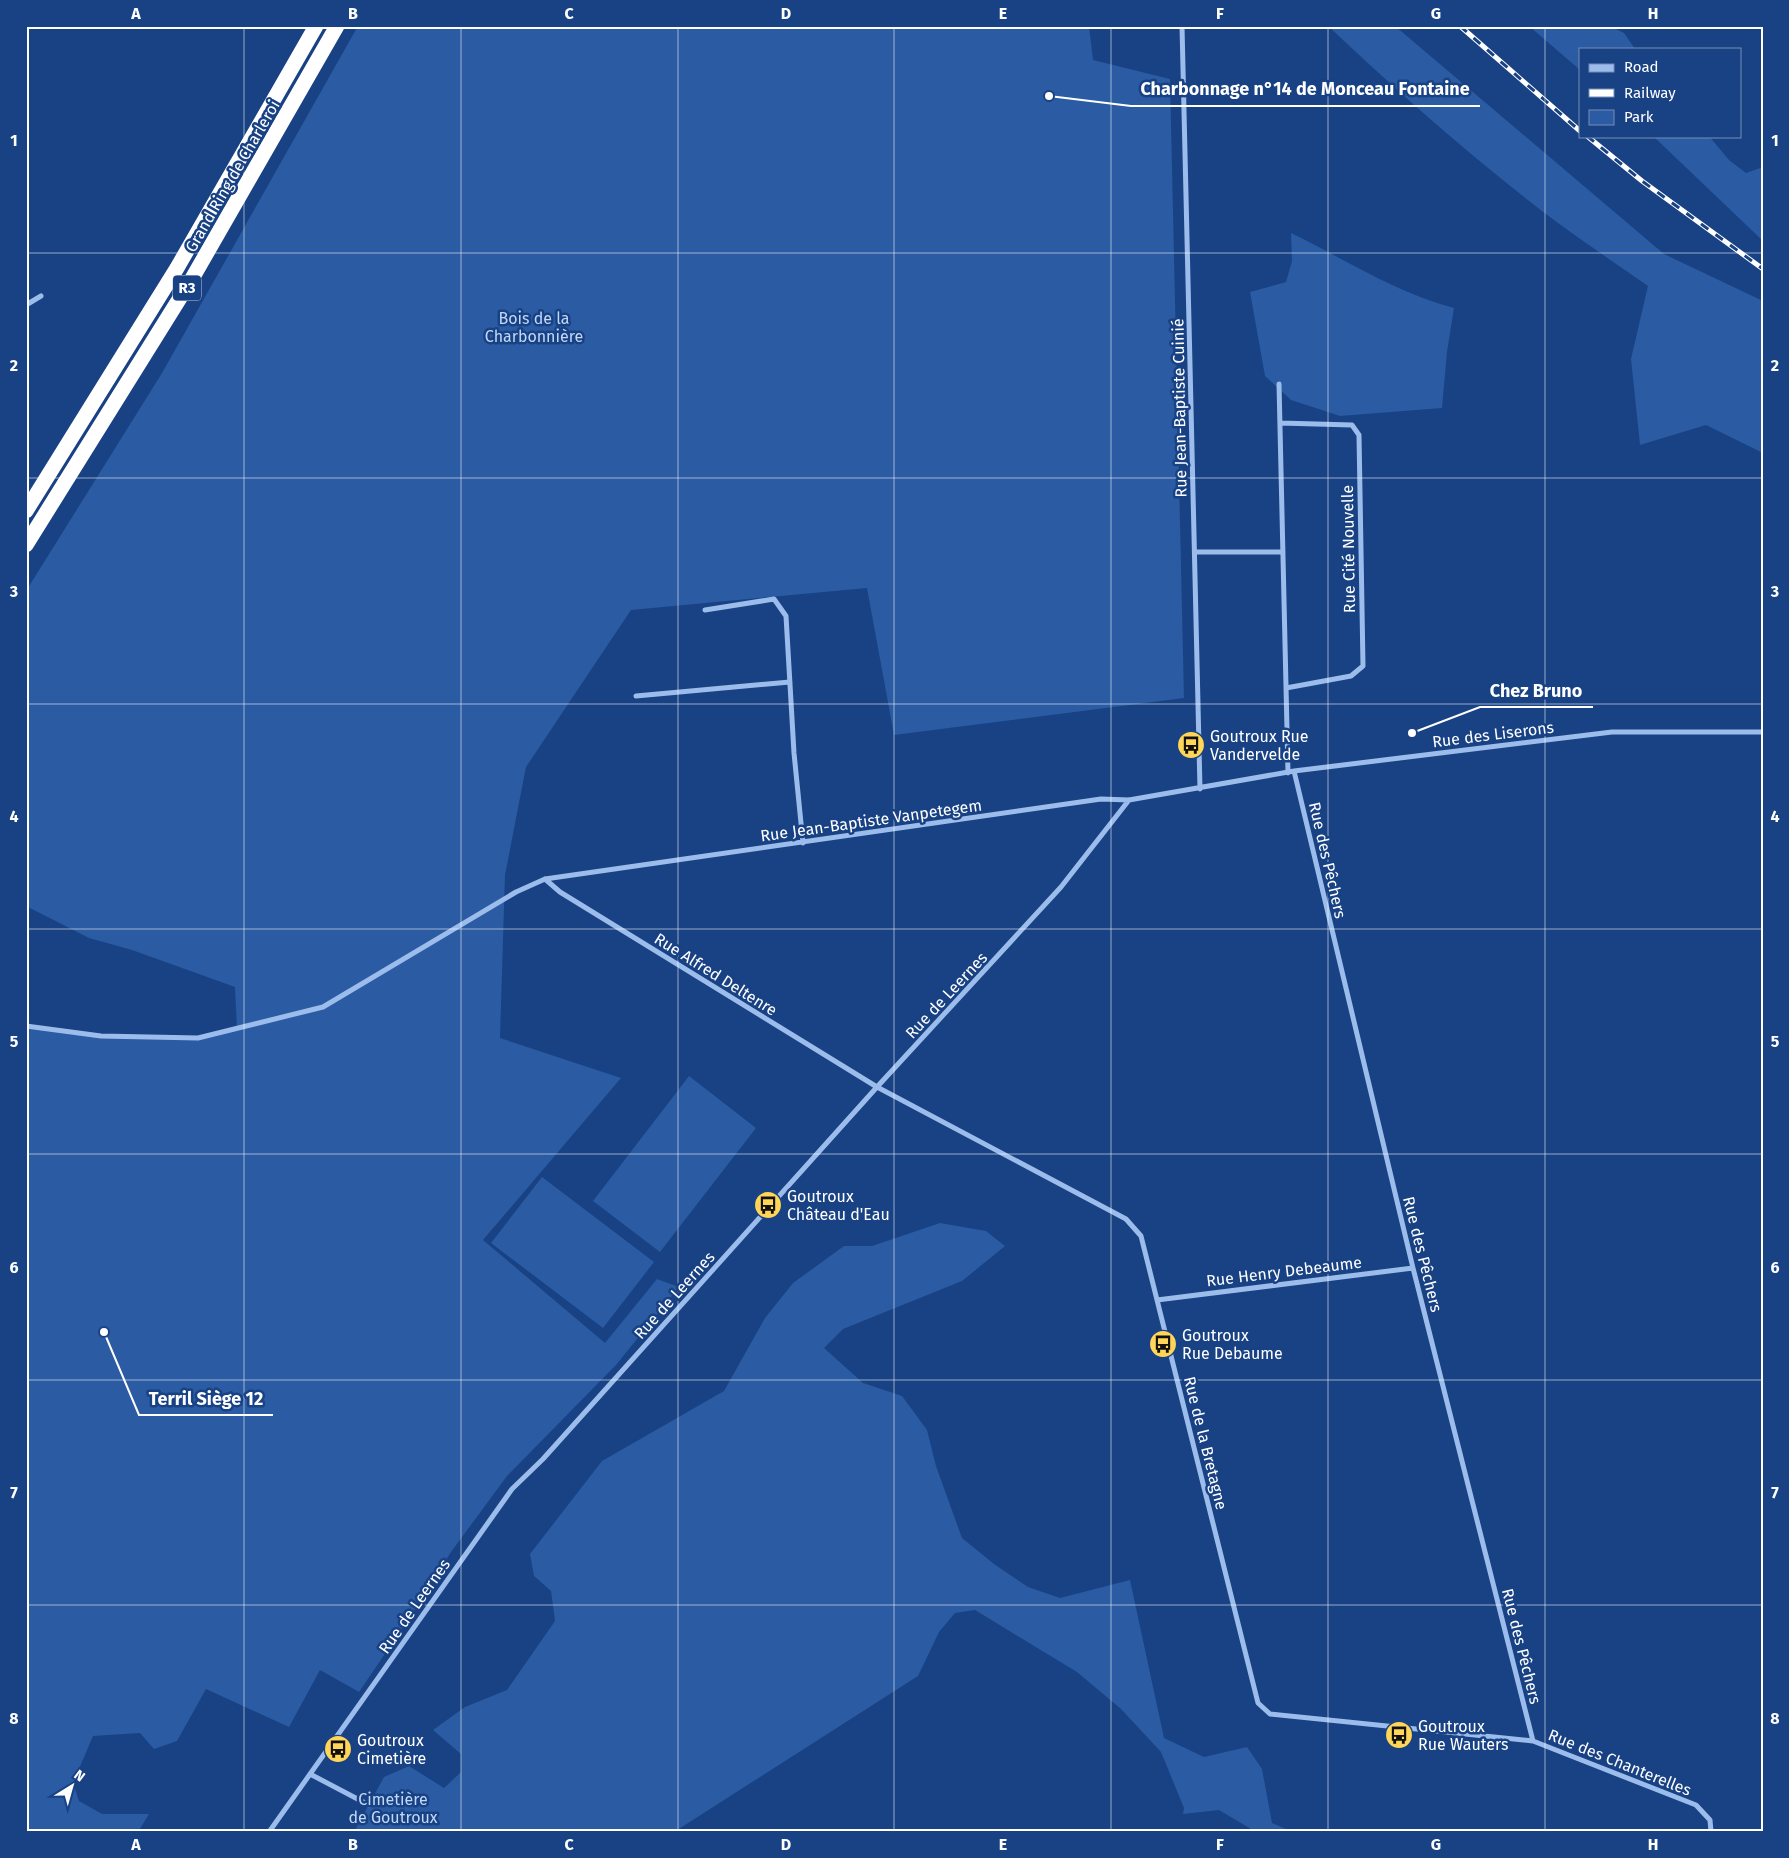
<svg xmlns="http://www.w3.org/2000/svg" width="1789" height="1858" viewBox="0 0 1789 1858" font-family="'Fira Sans',sans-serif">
<rect width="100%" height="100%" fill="#184284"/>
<path fill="#2a5ba3" d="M358 26H1089L1093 60 1170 79 1184 698 894 735 867 588 631 610 526 767 505 875 500 1038 621 1078 483 1240 605 1343 657 1279 679 1287 616 1365 507 1476 451 1552 412 1614 359 1692 320 1670 289 1727 206 1689 177 1741 154 1749 140 1733 93 1736 73 1783 79 1801 102 1814H149L138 1832H26V1026L101 1036 198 1038 237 1029 235 987 132 950 89 938 26 906V591L162 373Z
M1328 26H1395L1664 254 1763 301V453L1706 425 1640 445 1631 359 1648 286C1618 265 1588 245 1558 223 1478 163 1401 95 1328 26Z
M1529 26H1610L1624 33 1635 49H1580V70Z
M1653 136H1709L1729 160 1746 173 1763 167V241Z
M1291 233C1345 259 1396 293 1454 308L1447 352 1442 408 1340 416 1291 400 1265 376 1250 292 1286 282 1292 261Z
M689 1076 756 1128 660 1252 593 1201Z
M542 1177 654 1262 603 1328 491 1243Z
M940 1223 986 1231 1005 1246 962 1281 843 1329 824 1348 863 1383 902 1396 927 1430 936 1466 962 1538 994 1564 1028 1587 1060 1598 1130 1580 1164 1738 1204 1757 1247 1747 1262 1769 1272 1823 1293 1832H1256L1219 1810 1183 1814 1184 1808 1161 1752 1121 1709 1077 1672 975 1610 955 1613 939 1632 918 1676 674 1832H354L384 1777 409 1766 444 1788 461 1772V1754L433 1730 465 1707 507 1690 555 1621 551 1591 534 1576 530 1554 602 1461 724 1391 765 1318 793 1283 844 1246H872Z"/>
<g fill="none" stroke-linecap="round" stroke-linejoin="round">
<path stroke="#9cbdec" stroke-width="5" d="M1182 26 1200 789
M26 305 41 296
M1279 384 1288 773
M1280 423 1352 425 1359 435 1363 666 1351 676 1286 688
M1195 552H1283
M705 610 774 599 786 616 794 753 803 843
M636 696 790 682
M1294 771 1413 1268 1533 1741
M545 879 560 892 877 1087 1126 1219 1141 1236 1258 1703 1270 1714 1533 1741 1696 1805 1710 1820 1711 1832
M26 1026 101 1036 198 1038 323 1007 516 892 545 879 1101 799 1129 800 1294 771 1612 732H1763
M1157 1300 1413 1268
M310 1774 369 1805
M269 1832 512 1489 543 1459 877 1087 1061 887 1129 800"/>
<path stroke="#fff" stroke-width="15" d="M26 511 177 268 316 26
M26 545 193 277 337 26"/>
<g stroke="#fff" stroke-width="5">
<path id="rail" d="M1460 26 1580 131
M1587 136 1642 181 1763 269"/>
</g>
<use href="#rail" stroke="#184284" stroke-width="3" stroke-dasharray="9" stroke-linecap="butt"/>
</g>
<path fill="none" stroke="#fff" stroke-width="1" stroke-opacity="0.55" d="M244 26V1832M461 26V1832M678 26V1832M894 26V1832M1111 26V1832M1328 26V1832M1545 26V1832M26 253H1763M26 478H1763M26 704H1763M26 929H1763M26 1154H1763M26 1380H1763M26 1605H1763"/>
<defs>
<g id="bus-disc" transform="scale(1.4375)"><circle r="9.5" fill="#ffd657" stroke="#184284"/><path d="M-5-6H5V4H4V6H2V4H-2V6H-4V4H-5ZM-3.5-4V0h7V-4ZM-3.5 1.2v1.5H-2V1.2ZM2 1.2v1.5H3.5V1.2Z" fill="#111"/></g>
</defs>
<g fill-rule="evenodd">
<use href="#bus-disc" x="1191" y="745"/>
<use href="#bus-disc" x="768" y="1205"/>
<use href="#bus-disc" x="1163" y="1344"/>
<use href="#bus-disc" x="1399" y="1735"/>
<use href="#bus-disc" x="338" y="1749"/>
</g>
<g text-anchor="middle" stroke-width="5" stroke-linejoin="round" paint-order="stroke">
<rect fill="#184284" stroke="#bac6da" stroke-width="1" x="173" y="275.5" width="28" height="25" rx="4"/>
<g font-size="15" font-weight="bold" fill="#fff">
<text x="187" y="293">R3</text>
</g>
<g font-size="16" fill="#fff" stroke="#184284">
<text transform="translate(232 176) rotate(-60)" y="6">Grand Ring de Charleroi</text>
<text transform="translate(1179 408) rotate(-91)" y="6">Rue Jean-Baptiste Cuinié</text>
<text transform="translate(1348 549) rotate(-91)" y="6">Rue Cité Nouvelle</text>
<text transform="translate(1493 734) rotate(-7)" y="6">Rue des Liserons</text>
<text transform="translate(871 820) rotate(-8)" y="6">Rue Jean-Baptiste Vanpetegem</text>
<text transform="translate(1328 860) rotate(77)" y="6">Rue des Pêchers</text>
<text transform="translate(716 974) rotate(32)" y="6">Rue Alfred Deltenre</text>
<text transform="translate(946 995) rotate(-47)" y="6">Rue de Leernes</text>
<text transform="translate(1423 1254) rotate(76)" y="6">Rue des Pêchers</text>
<text transform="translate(1284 1271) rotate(-7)" y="6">Rue Henry Debeaume</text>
<text transform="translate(674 1295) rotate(-48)" y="6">Rue de Leernes</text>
<text transform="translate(1206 1443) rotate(76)" y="6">Rue de la Bretagne</text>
<text transform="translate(414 1606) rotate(-55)" y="6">Rue de Leernes</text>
<text transform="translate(1522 1646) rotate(76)" y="6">Rue des Pêchers</text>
<text transform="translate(1620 1762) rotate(22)" y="6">Rue des Chanterelles</text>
</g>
<g font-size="16" fill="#c1d8f9" stroke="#184284">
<text x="534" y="324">Bois de la<tspan x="534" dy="18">Charbonnière</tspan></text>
<text x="393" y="1805">Cimetière<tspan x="393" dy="18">de Goutroux</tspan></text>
</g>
<g font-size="16" fill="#fff" stroke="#184284" text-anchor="start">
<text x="1210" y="742">Goutroux Rue<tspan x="1210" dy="18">Vandervelde</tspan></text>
<text x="787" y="1202">Goutroux<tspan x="787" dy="18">Château d'Eau</tspan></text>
<text x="1182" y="1341">Goutroux<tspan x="1182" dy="18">Rue Debaume</tspan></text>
<text x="1418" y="1732">Goutroux<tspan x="1418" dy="18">Rue Wauters</tspan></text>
<text x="357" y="1746">Goutroux<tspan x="357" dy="18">Cimetière</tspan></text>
</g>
</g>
<path fill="none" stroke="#fff" stroke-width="2" d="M1049 96L1131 106H1480M1412 733L1480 707H1593M104 1332L139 1415H273"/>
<g fill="#fff" stroke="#184284" stroke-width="2">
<circle cx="1049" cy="96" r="5"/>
<circle cx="1412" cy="733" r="5"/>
<circle cx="104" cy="1332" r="5"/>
</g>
<g font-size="18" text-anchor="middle" font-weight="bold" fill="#fff" stroke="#184284" stroke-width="5" stroke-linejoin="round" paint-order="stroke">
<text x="1305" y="95">Charbonnage n°14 de Monceau Fontaine</text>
<text x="1536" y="697">Chez Bruno</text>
<text x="206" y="1405">Terril Siège 12</text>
</g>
<rect width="1789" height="1858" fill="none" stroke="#184284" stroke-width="55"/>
<rect x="1579" y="48" width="162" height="90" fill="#184284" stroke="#748eb5"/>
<rect x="1589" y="64" width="25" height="8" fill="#9cbdec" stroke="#748eb5"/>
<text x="1624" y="72" font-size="15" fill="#ffffff">Road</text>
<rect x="1589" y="89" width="25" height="8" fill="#ffffff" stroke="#748eb5"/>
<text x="1624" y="98" font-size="15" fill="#ffffff">Railway</text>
<rect x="1589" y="110" width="25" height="15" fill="#2a5ba3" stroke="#748eb5"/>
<text x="1624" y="122" font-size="15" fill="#ffffff">Park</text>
<g transform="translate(72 1786) rotate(37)" stroke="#184284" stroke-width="4" paint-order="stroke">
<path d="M0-4L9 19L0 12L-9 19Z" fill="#ffffff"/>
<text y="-8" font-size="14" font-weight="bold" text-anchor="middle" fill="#ffffff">N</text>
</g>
<rect x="28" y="28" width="1734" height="1802" fill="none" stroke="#fff" stroke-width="2"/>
<g font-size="16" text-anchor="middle" font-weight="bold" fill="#fff">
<text x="136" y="19">A</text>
<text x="353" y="19">B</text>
<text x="569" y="19">C</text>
<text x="786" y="19">D</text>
<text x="1003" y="19">E</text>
<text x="1220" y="19">F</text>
<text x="1436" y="19">G</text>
<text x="1653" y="19">H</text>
<text x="14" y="146">1</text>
<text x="1775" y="146">1</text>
<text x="14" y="371">2</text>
<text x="1775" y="371">2</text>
<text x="14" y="597">3</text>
<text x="1775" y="597">3</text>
<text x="14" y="822">4</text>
<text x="1775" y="822">4</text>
<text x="14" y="1047">5</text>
<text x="1775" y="1047">5</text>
<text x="14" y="1273">6</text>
<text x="1775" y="1273">6</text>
<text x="14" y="1498">7</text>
<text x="1775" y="1498">7</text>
<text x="14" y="1724">8</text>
<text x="1775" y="1724">8</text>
<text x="136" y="1850">A</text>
<text x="353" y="1850">B</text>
<text x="569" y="1850">C</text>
<text x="786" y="1850">D</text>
<text x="1003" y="1850">E</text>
<text x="1220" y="1850">F</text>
<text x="1436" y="1850">G</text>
<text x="1653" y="1850">H</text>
</g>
</svg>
